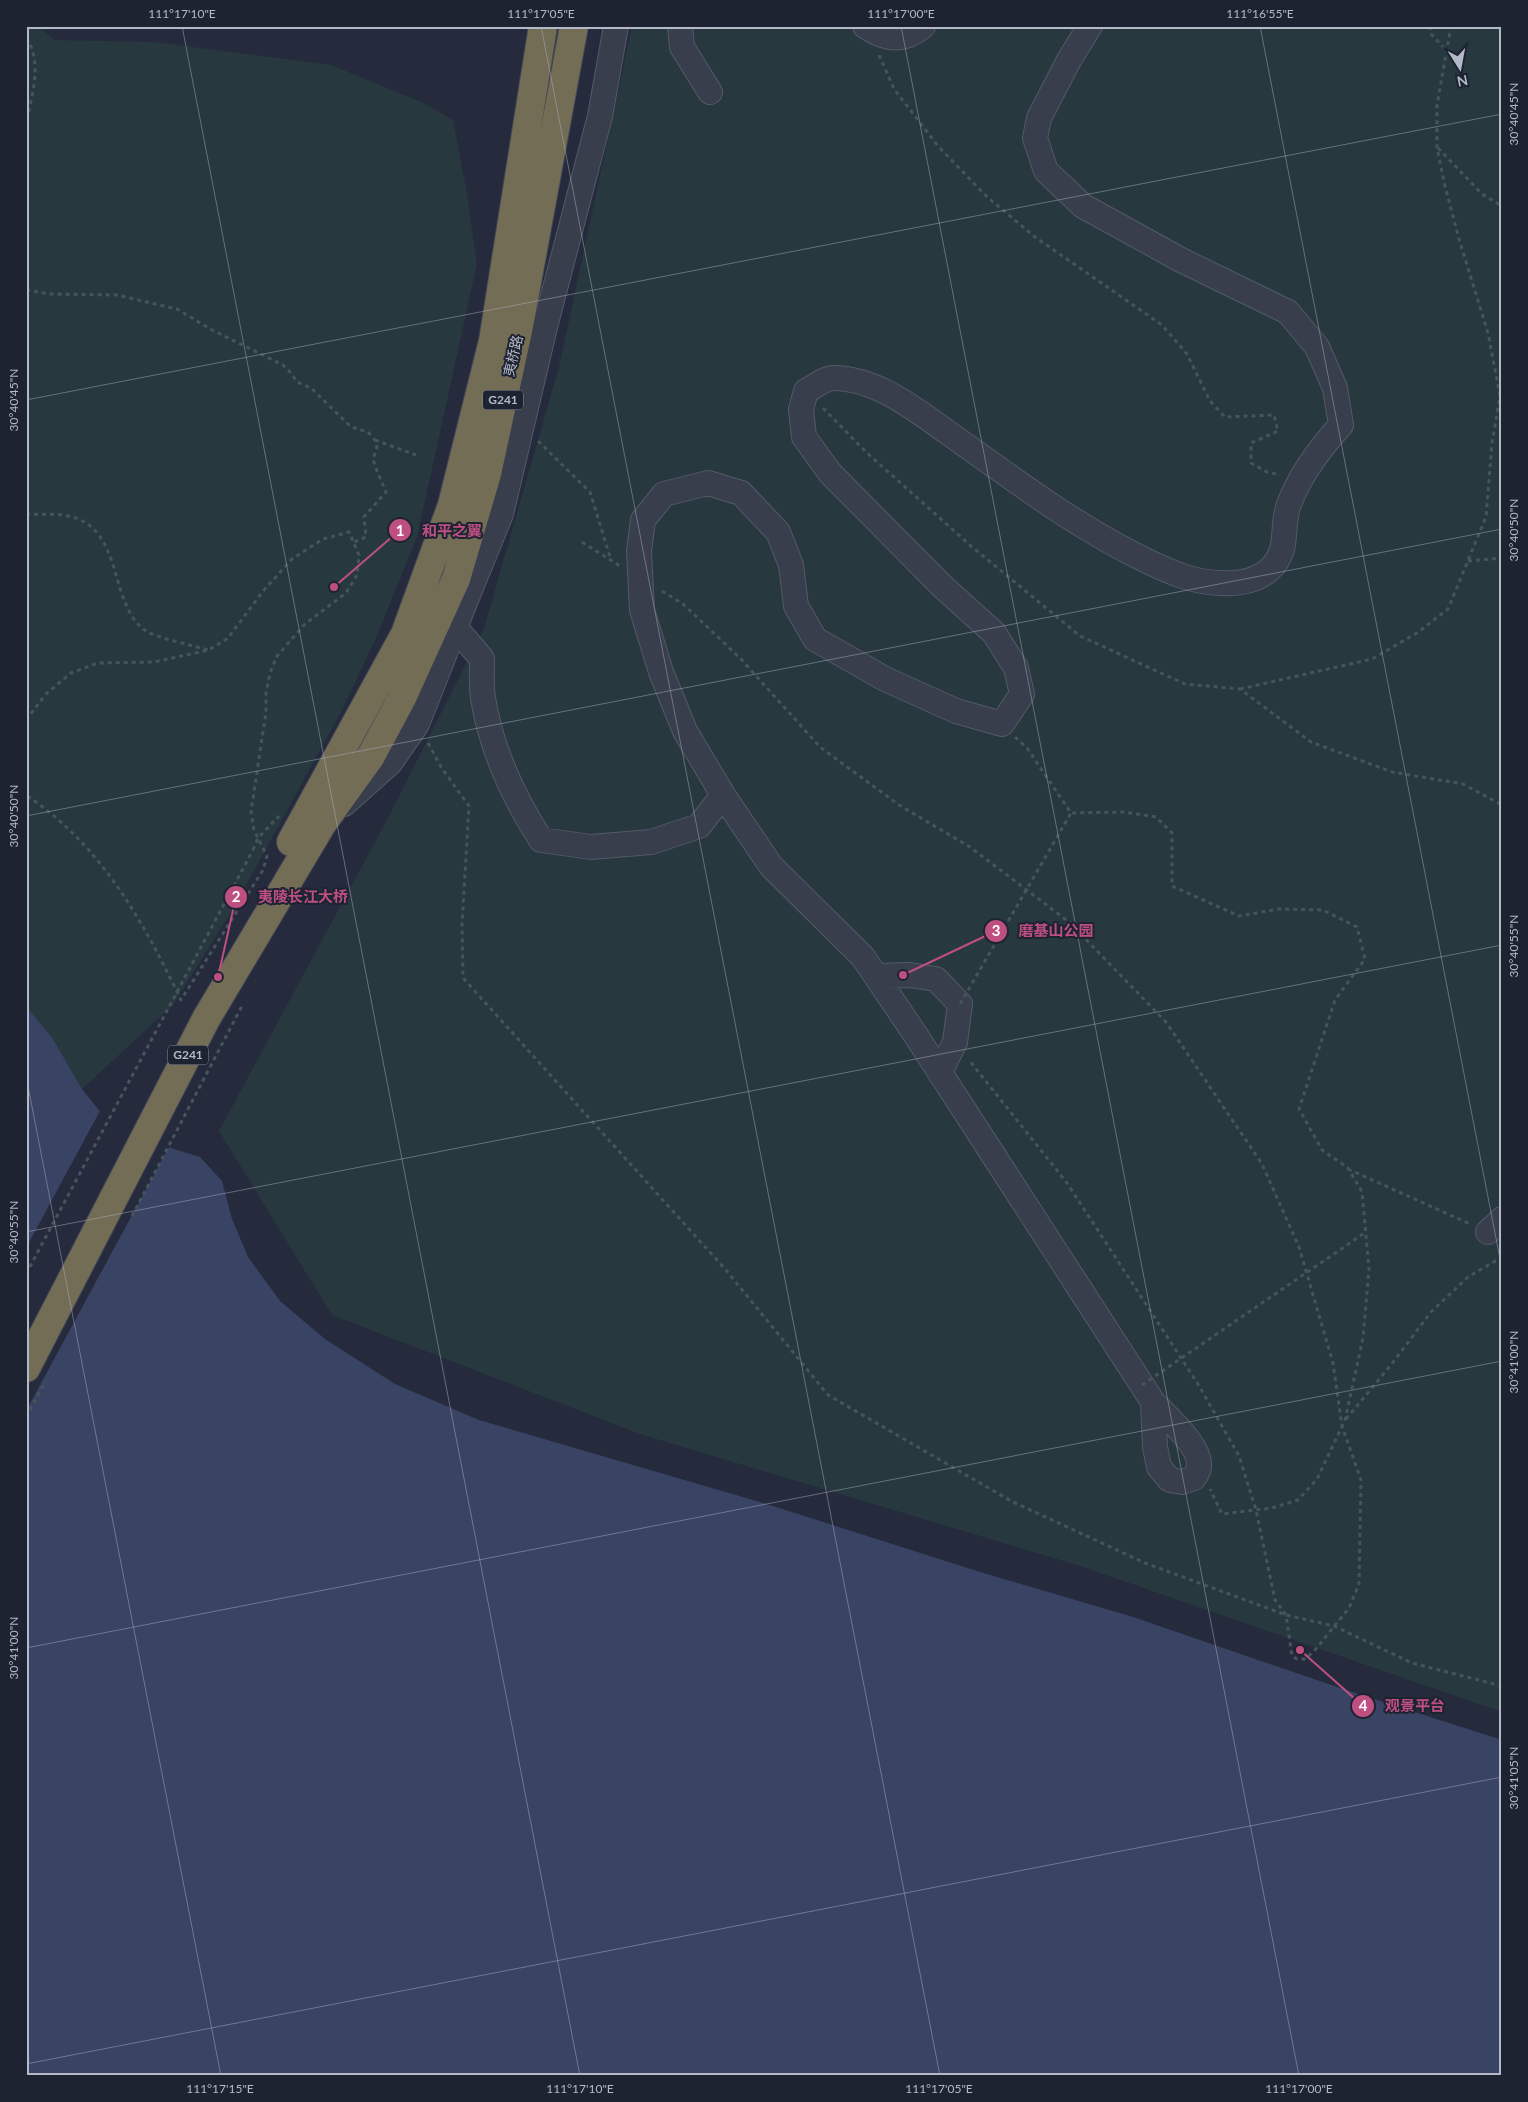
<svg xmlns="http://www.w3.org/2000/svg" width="1528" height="2102" viewBox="0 0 1528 2102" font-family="Lato,'Noto Sans SC',sans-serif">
<rect width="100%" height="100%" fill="#252b3d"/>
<path fill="#27383e" d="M26 26H38L54 40 154 42 331 65 424 103 453 120 467 194 477 264 417 537 376 638 341 712 233 909 173 1005 82 1089 53 1039 26 1006Z
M632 26H1502V1712L1077 1565 640 1434 332 1315 219 1131 388 818 484 628 559 367Z"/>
<path fill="#394364" d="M26 1006 53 1039 82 1089 110 1124 161 1145 200 1157 222 1181 232 1219 248 1257 280 1301 325 1339 395 1384 479 1420 773 1506 980 1572 1133 1617 1343 1689 1502 1740V2076H26Z"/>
<path fill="#252b3d" d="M101 1109 112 1122 170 1145 26 1411V1248Z"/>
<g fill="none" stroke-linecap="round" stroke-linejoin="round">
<g stroke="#545968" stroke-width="26">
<path id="minor" d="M616 26 600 116 545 327 501 514 455 627 482 659C482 671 481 685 483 698 491 748 514 798 541 840L591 847 651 842 699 826 723 795
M680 26 682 47 710 92
M865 26C885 40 903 43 923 26
M1090 26 1069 60 1039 118 1035 138 1046 171 1083 206 1181 260 1288 312 1317 347 1335 388 1341 425C1321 447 1300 475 1289 504 1280 528 1291 550 1269 570 1256 581 1238 584 1223 583 1195 583 1172 573 1147 561 1076 527 1012 478 947 432 915 409 876 378 833 378 825 378 814 387 806 391L801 409 804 437 830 473 942 586 994 633 1016 668 1022 694 1002 724 956 711 885 679 815 639 796 606 791 565 778 532 741 493 708 483 664 494 643 520 639 551 642 610 661 672 685 731 723 795 771 866 863 957 915 1034 1153 1402C1166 1416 1202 1447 1199 1467 1199 1470 1196 1475 1194 1478L1182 1482 1170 1480 1159 1467 1155 1447 1153 1402
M344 804 390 763 417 724 460 615
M876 976 910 975 936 979 960 1004 955 1042 940 1072
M1488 1232 1502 1219"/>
</g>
<g stroke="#414655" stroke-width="30">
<path id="highway" d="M291 842 405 634 452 505 493 341 543 26
M26 1368 206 1019 322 824 371 756 402 698 456 579 487 474 519 326 574 26"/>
</g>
<path stroke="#45555b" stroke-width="3" stroke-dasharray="4 4" stroke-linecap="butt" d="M1430 26V33L1446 50
M26 38C43 61 32 97 26 122
M879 55 894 89 938 146 985 195 1035 237 1162 325 1187 354 1210 401 1225 417 1274 415 1278 431 1251 443V463L1267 472 1280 475
M1438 148 1482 194 1502 206
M26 290 50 294 117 295 177 309 212 330 283 365 291 373 297 382 311 388 351 427 368 432 375 440 377 448 373 459 375 466 386 492 364 517 366 537 354 542
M823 408 866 452 971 546 1080 636 1185 684 1240 689 1311 742 1392 772 1463 784 1502 805
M375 440 416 455
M538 441 590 492 611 560
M26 514C40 515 55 513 68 516 125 527 107 604 146 631 154 637 195 646 208 650
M582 542 620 566
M1468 561 1502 558
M662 591 683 604 740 658 820 747 899 805 970 847 1069 922 1166 1022 1262 1164 1299 1247 1333 1363 1342 1426 1361 1480 1359 1584 1349 1608 1315 1650 1305 1659H1297L1292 1656 1286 1615 1275 1600 1256 1510 1239 1456 1198 1384 1067 1183 969 1060
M1240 689 1372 659 1417 633 1448 609 1486 517 1492 443 1500 396 1488 333 1459 239 1445 186 1437 148V105L1451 26
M26 720 46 694 71 673 98 663 154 662 209 650 228 638 264 590 292 559 323 539 349 532 359 555 357 575 346 593 305 624 277 656 270 673 266 693V712L251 812 254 830 267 856 263 870 181 1000C143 921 101 845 26 795
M1015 737 1027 748 1071 813 1124 812 1156 817 1172 833V886L1239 916 1279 909 1323 910 1357 927 1365 959 1335 1000 1299 1109 1322 1150 1348 1168 1362 1192 1369 1269 1363 1338 1345 1420 1317 1479 1298 1500 1272 1508 1222 1514 1210 1489
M428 743 441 767 469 806 462 925 463 978 725 1269 828 1395 1011 1501 1145 1563 1286 1615 1334 1626 1412 1663 1502 1686
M253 850 258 838 279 816
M1348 1169 1470 1224
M132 1216 242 1006
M26 1417 46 1381
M1346 1419 1391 1365 1431 1312 1468 1277 1502 1257"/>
<use href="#minor" stroke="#393e4d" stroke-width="24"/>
<use href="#highway" stroke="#736d56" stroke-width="28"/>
<path stroke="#45555b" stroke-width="3" stroke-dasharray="4 4" stroke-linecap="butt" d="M960 1004 1071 813
M26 1274 253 850
M1142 1385 1366 1232"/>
</g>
<path fill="none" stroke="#b4b9c8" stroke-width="1" stroke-opacity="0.45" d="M182 26 580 2076M541 26 940 2076M901 26 1299 2076M1260 26 1502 1269M26 400 1502 114M26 816 1502 529M26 1076 221 2076M26 1232 1502 945M26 1648 1502 1361M26 2064 1502 1777"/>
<g text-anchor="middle" stroke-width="4" stroke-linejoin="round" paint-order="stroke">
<g fill="#1e2332" stroke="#878c9b" stroke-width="1">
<rect x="483" y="390.5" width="40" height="19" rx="4"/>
<rect x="168" y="1045.5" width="40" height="19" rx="4"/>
</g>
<g font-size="12" font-weight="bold" fill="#b4b9c8">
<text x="503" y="404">G241</text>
<text x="188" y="1059">G241</text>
</g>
<g font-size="14" fill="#b4b9c8" stroke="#1e2332">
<text transform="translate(513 356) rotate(-77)" y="5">夷桥路</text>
</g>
</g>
<path fill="none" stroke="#bd5081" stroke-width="2" d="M334 587L400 530M218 977L236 897M903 975L996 931M1300 1650L1363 1706"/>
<g fill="#bd5081" stroke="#1e2332" stroke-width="2">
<circle cx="334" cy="587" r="5"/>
<circle cx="218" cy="977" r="5"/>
<circle cx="903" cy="975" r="5"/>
<circle cx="1300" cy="1650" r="5"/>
<circle cx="400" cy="530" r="12"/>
<circle cx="236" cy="897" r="12"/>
<circle cx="996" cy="931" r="12"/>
<circle cx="1363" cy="1706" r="12"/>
</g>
<g font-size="15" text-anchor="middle" font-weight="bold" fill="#fff">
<text x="400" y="536">1</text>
<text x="236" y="902">2</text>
<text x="996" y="936">3</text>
<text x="1363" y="1711">4</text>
</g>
<g font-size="15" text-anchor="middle" font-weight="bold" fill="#bd5081" stroke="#1e2332" stroke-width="4" stroke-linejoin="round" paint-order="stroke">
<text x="452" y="536">和平之翼</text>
<text x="303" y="902">夷陵长江大桥</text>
<text x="1056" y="936">磨基山公园</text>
<text x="1415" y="1711">观景平台</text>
</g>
<rect width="1528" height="2102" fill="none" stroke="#1e2332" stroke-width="55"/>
<g transform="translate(1460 68) rotate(169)" stroke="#1e2332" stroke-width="4" paint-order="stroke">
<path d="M0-4L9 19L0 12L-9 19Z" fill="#b4b9c8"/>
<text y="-8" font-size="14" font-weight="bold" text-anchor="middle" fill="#b4b9c8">N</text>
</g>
<rect x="28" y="28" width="1472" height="2046" fill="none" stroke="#b4b9c8" stroke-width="2"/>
<g font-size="12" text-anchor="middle" fill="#b4b9c8">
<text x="182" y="18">111°17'10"E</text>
<text x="541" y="18">111°17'05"E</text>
<text x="901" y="18">111°17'00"E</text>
<text x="1260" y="18">111°16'55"E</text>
<text transform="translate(1514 114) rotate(-90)" y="4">30°40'45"N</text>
<text transform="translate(14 400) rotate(-90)" y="4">30°40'45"N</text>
<text transform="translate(1514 530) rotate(-90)" y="4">30°40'50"N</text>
<text transform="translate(14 816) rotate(-90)" y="4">30°40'50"N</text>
<text transform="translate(1514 946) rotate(-90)" y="4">30°40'55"N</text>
<text transform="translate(14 1232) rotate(-90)" y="4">30°40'55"N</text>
<text transform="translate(1514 1362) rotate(-90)" y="4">30°41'00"N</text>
<text transform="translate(14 1648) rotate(-90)" y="4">30°41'00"N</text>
<text transform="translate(1514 1778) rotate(-90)" y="4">30°41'05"N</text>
<text x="220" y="2093">111°17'15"E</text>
<text x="580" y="2093">111°17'10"E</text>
<text x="939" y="2093">111°17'05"E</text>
<text x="1299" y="2093">111°17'00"E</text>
</g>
</svg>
